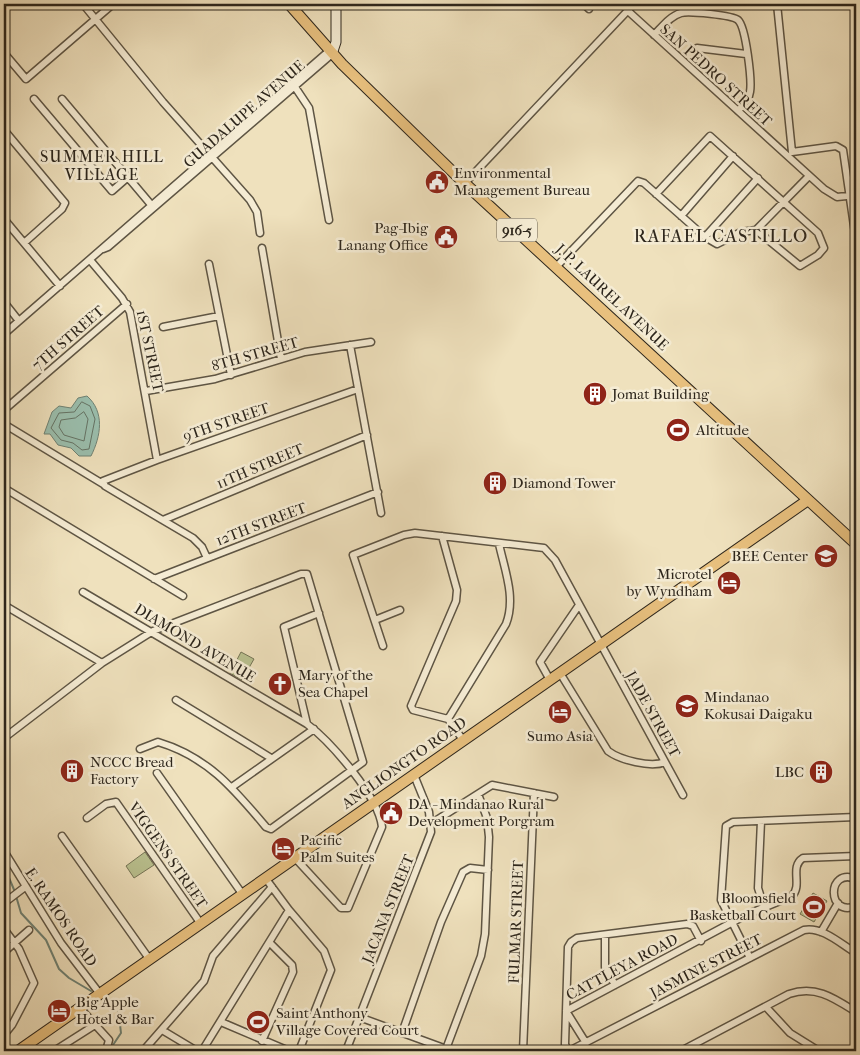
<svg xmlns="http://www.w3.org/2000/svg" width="860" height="1055" viewBox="0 0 860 1055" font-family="'IM FELL French Canon',serif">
<rect width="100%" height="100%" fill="#efe1bd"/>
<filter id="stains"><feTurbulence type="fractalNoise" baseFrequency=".004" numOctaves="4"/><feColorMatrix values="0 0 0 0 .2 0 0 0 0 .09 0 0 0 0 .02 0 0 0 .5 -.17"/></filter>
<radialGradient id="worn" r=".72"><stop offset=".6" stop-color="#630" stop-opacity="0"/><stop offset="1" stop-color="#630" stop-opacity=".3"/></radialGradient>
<path fill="#bac290" stroke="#747456" d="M241 652 254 659 242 680 230 673Z
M145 852 154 865 134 878 126 866Z
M813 893 827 901 814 922 800 914Z"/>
<path fill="#9abead" stroke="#6e8173" d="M87 396C105 412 101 436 91 456H79L71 448 58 445 50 434H44L52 412 59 406 71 408 78 398Z"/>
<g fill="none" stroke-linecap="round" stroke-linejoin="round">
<path stroke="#647264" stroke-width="1" d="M82 402 90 406 95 419 89 449 82 450 73 443 61 440 51 428 59 413 74 412Z
M84 412 88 419 84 441 64 435 59 427 61 420 75 418Z"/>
<path stroke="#6e8173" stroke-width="2" d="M4 866 15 892
M16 896 21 913 46 940 59 969 69 978 91 991
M107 999 118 1007 121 1033 109 1051"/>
<g stroke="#5e5544" stroke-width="9">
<path id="street" d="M83 4 163 102 250 200 257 212 260 233
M584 4 589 9
M777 4 792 152
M628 11 824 189 837 197 856 195
M654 35C662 27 670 16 681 13 689 11 732 15 738 20 746 27 752 81 750 92 749 100 743 105 738 111
M697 48 746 54
M4 53 26 79 113 4
M293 84 309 108 329 220
M34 99 112 191 128 177
M62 99 153 207
M4 130 65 203 62 209 24 243
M792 152 836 146 843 150 856 240
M465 183 634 4
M656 194 710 136 818 233 824 248 818 255 800 266 756 230
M681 216 733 156
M4 219 60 286
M705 237 758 178
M262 248 281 359
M103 249 108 247 332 54
M90 260 122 298 130 312 157 460
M209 264 231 375
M557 266 638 181 644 183 705 237 717 244 741 232 756 230 809 176
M4 302 19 321
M163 327 219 316
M4 334 329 51
M350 345 381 513
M146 391 215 379 305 352 371 342
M4 410 127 304
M4 424 103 484
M4 488 183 596
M163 520 367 435
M442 536 457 590 456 601 411 706 413 710 448 719 463 740
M207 558 202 547 193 538 105 486 103 481 157 460 358 389
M154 579 378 492
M83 592 307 724C331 742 379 797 382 827L348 908H341L295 858
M4 605 102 663
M375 620 400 610
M383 646 353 555 404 535 415 533 544 548 555 560 683 795
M560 673 608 751C620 760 651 768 665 762
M550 680 540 662 579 605
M176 700 271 758
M448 719 506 624C516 598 505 571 499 544
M307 724 284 627 319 613
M4 738 102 663 153 631 301 574H307L363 762 271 829 266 827C234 789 208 757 158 742L140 749
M157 773 243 895
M232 787 314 729
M87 818 106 804 116 802 201 924
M761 821 758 888 764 907
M432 823 492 785 554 797
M62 836 150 960
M4 851 61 943 100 994
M266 879 289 910 324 951 331 970 299 1051
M856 879C826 867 827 918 856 906
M4 903 25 887
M4 929 19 949 34 983 12 1025 4 1035
M821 932 838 903
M605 935V967L615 985
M701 941 693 926 687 924 577 938 571 942 568 947 565 1044 567 1049 571 1050 804 930C822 926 842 945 856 953
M4 952 29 930
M750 958 721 900 726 826 733 822 856 817
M766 1007 790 1033 819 1051
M80 1008 109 1040 106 1051
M359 1017 452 1051
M221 1022 289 1051
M162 1030 197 1051
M402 1033 441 922 463 872 470 868 488 870
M262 1041 293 972 292 965 270 943
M586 1043 566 1011 746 915 792 896C803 885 789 867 803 858L856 856
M446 1049 481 956 485 934 489 837 487 818 478 794
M54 1051 95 1025
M143 1051 204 981 213 956 272 887
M202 1051 289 910
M346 1051 431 832 429 812 414 775
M523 1051 534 793
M681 1051 789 994C816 985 834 998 856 1012"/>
</g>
<g stroke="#2d261c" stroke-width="11">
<path id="secondary" d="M332 54 336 42V4"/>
</g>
<g stroke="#2d261c" stroke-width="12">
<path id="primary" d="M289 4 342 64 459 178 856 544
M18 1051 808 500"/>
</g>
<use href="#street" stroke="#f5ecd4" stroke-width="6"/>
<use href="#secondary" stroke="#f5ecd4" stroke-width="9"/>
<use href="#primary" stroke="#e8c07e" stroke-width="10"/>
</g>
<defs>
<g id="civic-disc" transform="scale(1.25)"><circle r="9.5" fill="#8f2418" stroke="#f5ecd4"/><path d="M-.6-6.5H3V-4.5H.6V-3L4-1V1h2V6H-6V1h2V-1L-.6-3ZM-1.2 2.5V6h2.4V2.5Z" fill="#fff"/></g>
<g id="building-disc" transform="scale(1.25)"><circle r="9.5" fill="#8f2418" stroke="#f5ecd4"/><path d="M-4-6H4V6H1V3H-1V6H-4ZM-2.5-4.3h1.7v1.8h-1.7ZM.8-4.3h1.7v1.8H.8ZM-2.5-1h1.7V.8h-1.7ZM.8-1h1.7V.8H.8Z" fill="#fff"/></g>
<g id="stadium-disc" transform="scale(1.25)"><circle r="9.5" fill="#8f2418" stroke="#f5ecd4"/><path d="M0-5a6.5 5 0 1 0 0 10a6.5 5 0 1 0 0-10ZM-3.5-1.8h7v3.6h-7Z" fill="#fff"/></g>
<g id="school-disc" transform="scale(1.25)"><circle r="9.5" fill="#8f2418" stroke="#f5ecd4"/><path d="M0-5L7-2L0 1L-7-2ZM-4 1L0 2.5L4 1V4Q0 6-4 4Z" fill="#fff"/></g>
<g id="hotel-disc" transform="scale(1.25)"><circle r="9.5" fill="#8f2418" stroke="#f5ecd4"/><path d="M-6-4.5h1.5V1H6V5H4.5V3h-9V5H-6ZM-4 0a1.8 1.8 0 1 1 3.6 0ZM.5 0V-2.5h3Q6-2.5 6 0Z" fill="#fff"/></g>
<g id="church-disc" transform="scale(1.25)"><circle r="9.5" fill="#8f2418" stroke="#f5ecd4"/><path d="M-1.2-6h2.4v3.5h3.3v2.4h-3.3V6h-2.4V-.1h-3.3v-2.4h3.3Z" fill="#fff"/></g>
<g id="university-disc" transform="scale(1.25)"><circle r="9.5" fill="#8f2418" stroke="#f5ecd4"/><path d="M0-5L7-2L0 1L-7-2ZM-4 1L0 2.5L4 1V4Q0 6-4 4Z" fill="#fff"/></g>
</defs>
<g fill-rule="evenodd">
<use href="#civic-disc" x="437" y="182"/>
<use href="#civic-disc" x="446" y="237"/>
<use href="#building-disc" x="595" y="394"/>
<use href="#stadium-disc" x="678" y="430"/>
<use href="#building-disc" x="495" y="483"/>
<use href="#school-disc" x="826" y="556"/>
<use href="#hotel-disc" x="729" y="583"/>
<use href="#church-disc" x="280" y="684"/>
<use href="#university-disc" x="687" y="706"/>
<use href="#hotel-disc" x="560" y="712"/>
<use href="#building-disc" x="72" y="771"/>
<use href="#building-disc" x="821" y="772"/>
<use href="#civic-disc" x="391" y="813"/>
<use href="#hotel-disc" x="283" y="849"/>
<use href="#stadium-disc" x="814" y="907"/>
<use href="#hotel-disc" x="59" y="1011"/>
<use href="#stadium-disc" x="258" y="1022"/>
</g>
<g text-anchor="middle" stroke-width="5" stroke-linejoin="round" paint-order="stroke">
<rect fill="#f5ecd4" stroke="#696153" stroke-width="1" x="497" y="218.5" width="40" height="23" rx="4"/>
<g font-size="14" font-weight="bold" fill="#2d261c">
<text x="517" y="235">916-5</text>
</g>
<g font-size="15" fill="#2d261c" stroke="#f5ecd4">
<text transform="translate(716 75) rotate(42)" y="5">SAN PEDRO STREET</text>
<text transform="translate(244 114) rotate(-41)" y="5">GUADALUPE AVENUE</text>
<text transform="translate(612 297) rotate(43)" y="5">J. P. LAUREL AVENUE</text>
<text transform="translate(68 338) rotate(-41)" y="5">7TH STREET</text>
<text transform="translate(150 351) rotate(78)" y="5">1ST STREET</text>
<text transform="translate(255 354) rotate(-16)" y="5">8TH STREET</text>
<text transform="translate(226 422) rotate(-19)" y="5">9TH STREET</text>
<text transform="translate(260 466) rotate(-23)" y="5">11TH STREET</text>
<text transform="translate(261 524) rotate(-21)" y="5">12TH STREET</text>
<text transform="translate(195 643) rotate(31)" y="5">DIAMOND AVENUE</text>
<text transform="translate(653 714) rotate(61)" y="5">JADE STREET</text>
<text transform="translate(404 763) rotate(-35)" y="5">ANGLIONGTO ROAD</text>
<text transform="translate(168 855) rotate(55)" y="5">VIGGENS STREET</text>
<text transform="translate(388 909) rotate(-68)" y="5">JACANA STREET</text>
<text transform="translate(61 917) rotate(56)" y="5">E. RAMOS ROAD</text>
<text transform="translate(516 922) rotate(-88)" y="5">FULMAR STREET</text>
<text transform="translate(706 966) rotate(-27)" y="5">JASMINE STREET</text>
<text transform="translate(622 967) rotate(-28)" y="5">CATTLEYA ROAD</text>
</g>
<g font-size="15" fill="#2d261c" stroke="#f5ecd4" text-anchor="start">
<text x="454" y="178">Environmental<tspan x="454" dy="17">Management Bureau</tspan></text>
<text x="428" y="233" text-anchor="end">Pag-Ibig<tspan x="428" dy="17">Lanang Office</tspan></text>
<text x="612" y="399">Jomat Building</text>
<text x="696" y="435">Altitude</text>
<text x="512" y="488">Diamond Tower</text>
<text x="808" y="561" text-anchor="end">BEE Center</text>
<text x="712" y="579" text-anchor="end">Microtel<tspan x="712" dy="17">by Wyndham</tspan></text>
<text x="298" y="680">Mary of the<tspan x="298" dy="17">Sea Chapel</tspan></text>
<text x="704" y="702">Mindanao<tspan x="704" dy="17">Kokusai Daigaku</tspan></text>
<text x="560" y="741" text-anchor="middle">Sumo Asia</text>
<text x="90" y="767">NCCC Bread<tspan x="90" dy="17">Factory</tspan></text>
<text x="804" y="777" text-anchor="end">LBC</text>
<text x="408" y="809">DA - Mindanao Rural<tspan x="408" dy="17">Development Porgram</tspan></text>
<text x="300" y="845">Pacific<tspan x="300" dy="17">Palm Suites</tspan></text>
<text x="796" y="903" text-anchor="end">Bloomsfield<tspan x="796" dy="17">Basketball Court</tspan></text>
<text x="76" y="1007">Big Apple<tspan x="76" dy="17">Hotel &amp; Bar</tspan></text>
<text x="276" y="1018">Saint Anthony<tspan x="276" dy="17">Village Covered Court</tspan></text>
</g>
<g font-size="16" letter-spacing="1" fill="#2d261c" stroke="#f5ecd4">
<text x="102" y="162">SUMMER HILL<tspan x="102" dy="18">VILLAGE</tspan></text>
</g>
<g font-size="18" letter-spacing="1" fill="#2d261c" stroke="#f5ecd4">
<text x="721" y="242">RAFAEL CASTILLO</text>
</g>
</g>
<rect width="860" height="1055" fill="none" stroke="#efe1bd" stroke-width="20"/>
<rect x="5" y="5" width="850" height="1045" fill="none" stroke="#2d261c" stroke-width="2.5"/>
<rect x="10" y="10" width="840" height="1035" fill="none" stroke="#2d261c"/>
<rect width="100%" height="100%" filter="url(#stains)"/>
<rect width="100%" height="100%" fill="url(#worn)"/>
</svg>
